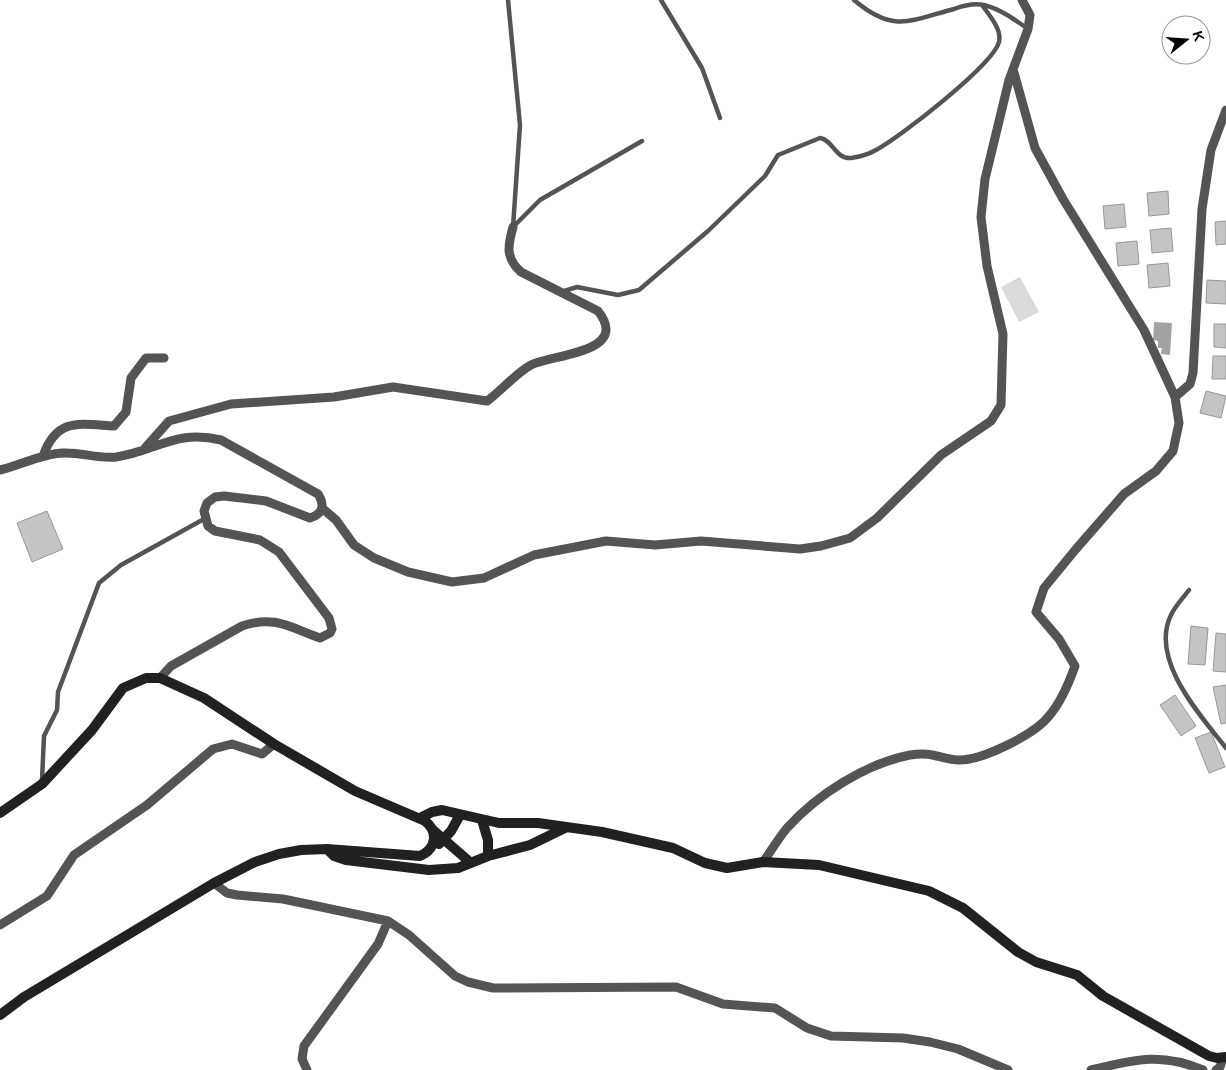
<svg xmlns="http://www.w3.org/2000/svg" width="1226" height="1070" viewBox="0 0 1226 1070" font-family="Arial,sans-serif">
<rect width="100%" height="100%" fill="#fff"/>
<path fill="#dbdbdb" d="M1020 277 1039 312 1019 322 1001 287Z"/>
<path fill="#a2a2a2" d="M1154 322 1172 323 1170 355 1161 354 1162 348H1158V341L1153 340Z"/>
<path fill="#c4c4c4" stroke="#989898" d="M1168 191 1169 214 1149 216 1147 193Z
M1124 204 1126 227 1105 229 1103 206Z
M1226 221V244L1216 245 1215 222Z
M1171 228 1173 251 1152 253 1150 230Z
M1137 241 1139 264 1118 266 1116 243Z
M1168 263 1170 286 1149 288 1147 265Z
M1207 280 1226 281V304L1206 303Z
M1214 324H1226V348L1214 347Z
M1213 356H1226V379H1212Z
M1206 391 1226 396 1221 418 1200 413Z
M47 511 63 549 32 562 17 523Z
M1191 626 1208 628 1205 665 1188 664Z
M1216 633 1226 634V672L1213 671Z
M1226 685V723L1221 724 1213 687Z
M1175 695 1196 726 1181 736 1160 705Z
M1211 732 1225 767 1209 773 1195 738Z"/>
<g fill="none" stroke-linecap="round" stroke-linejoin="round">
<path stroke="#545454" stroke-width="4.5" d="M508 0 520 125 513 227
M661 0 702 68 720 118
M854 0C893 33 909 21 954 9 962 6 975 3 984 5 1000 9 1014 19 1028 29
M513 227 540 200 642 141
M561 292 577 287 618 295 639 290 708 231 765 176 778 155 820 138C833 140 835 159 851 158 858 157 869 154 876 150 899 138 993 65 999 42 1002 29 989 15 982 5
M1189 590C1183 598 1175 606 1171 615 1149 660 1201 716 1226 748
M42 780 44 736 57 710 58 692 99 583 121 565 204 519"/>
<path stroke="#545454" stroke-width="9" d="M1175 397 1190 384 1193 373 1202 209 1211 150 1226 110
M145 448 169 421 231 404 334 397 393 387 487 401C501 391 516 373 531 365 553 354 631 353 598 311L521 272C505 258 508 245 513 227
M43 456C57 417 80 424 114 426L126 412 131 378 146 358H164
M0 470C21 465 41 454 63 453 81 452 98 459 116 457 157 451 175 429 221 440L318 494C325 505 323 514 310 518L266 501 224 496 215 497 207 503 204 511 208 526 215 531 260 540 279 552 329 618 332 629 330 633 320 638C289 627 275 615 242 626L171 666 160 678
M322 508 336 520 354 545 374 558 408 572 452 582 484 578 534 555 606 541 655 545 701 541 800 549 821 546 850 538 877 518 941 455 991 421 1001 405 1003 334 987 266 981 217 985 179 1009 80 1028 29 1030 15 1022 0
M763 862C771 851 778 839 787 828 818 794 865 764 910 755 933 751 940 759 958 760 982 761 1035 734 1049 716 1061 702 1069 683 1075 666L1059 639 1036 612 1044 588 1076 549 1124 494 1156 471 1173 451 1179 423 1175 397 1144 330 1063 199 1035 148 1013 69
M214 883 227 893 237 895 283 899 388 921 378 944 304 1046 302 1059 307 1070
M388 921 409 935 455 976 468 982 493 988 676 987 723 1004 775 1008 807 1028 831 1036 903 1038 930 1042 958 1049 1008 1070
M0 925 47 896 74 855 147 805 213 749 232 744 262 754 274 744
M1091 1070C1134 1060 1160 1052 1203 1070
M1216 1070 1220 1067 1223 1058"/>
<path stroke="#212121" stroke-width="10" d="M0 813 42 784 92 730 123 688 146 678H160L204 698 274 744 355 791 425 821C439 832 436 849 420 856L327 849 301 850 279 854 255 862 214 883 24 997 0 1015
M420 818 432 812 442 810 499 823H538L602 832 673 848 705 863 727 868 763 862 819 865 929 891 963 908 1018 952 1036 962 1077 975 1103 996 1209 1056 1217 1058 1226 1057
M482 820 488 840V856
M433 830 471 863
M439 844 451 831 460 815
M327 849 334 856 346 860 429 870 458 868 488 856 530 845 567 827"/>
</g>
<g transform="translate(1186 40) rotate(73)"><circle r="24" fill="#ffffff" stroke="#999999"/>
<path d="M0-4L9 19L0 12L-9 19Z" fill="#000000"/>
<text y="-8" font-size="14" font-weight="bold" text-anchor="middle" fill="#000000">K</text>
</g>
</svg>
